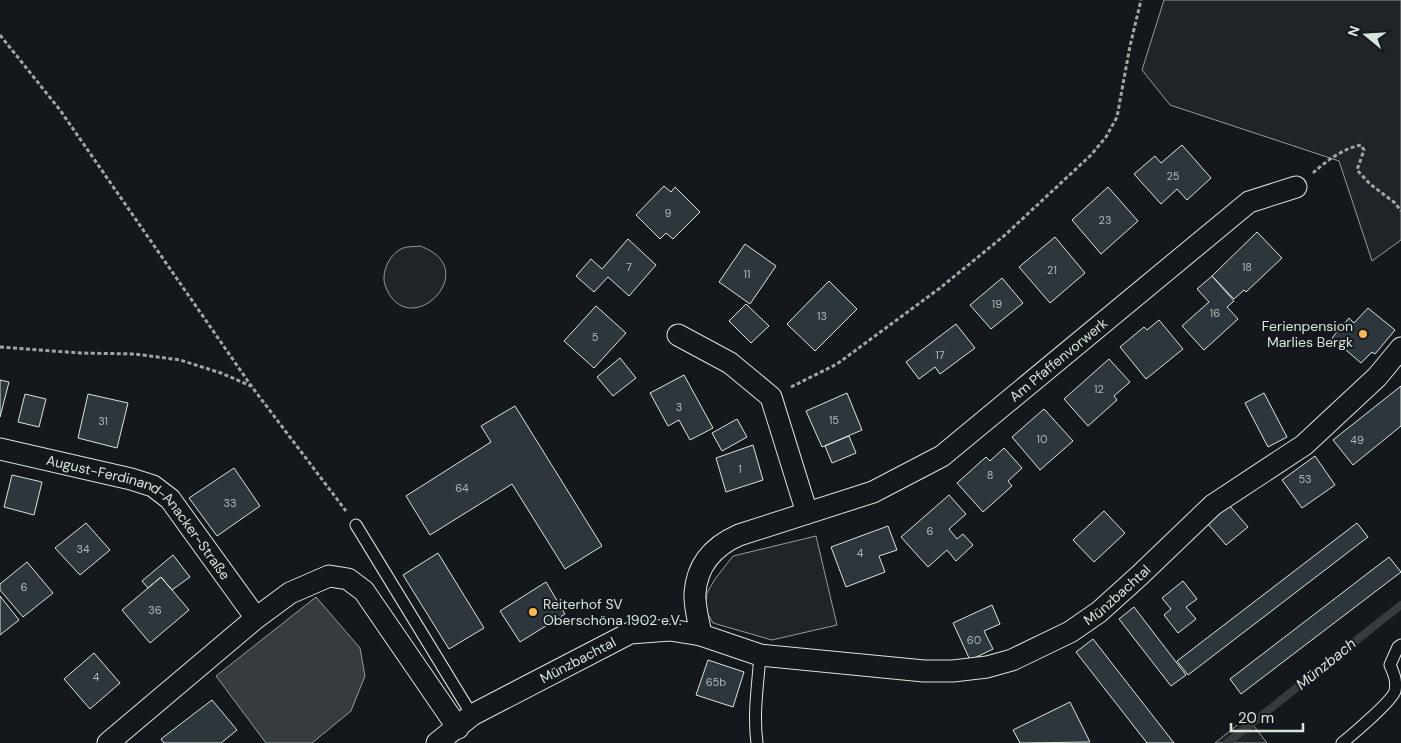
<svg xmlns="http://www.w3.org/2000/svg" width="1401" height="743" viewBox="0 0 1401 743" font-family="'DM Sans',sans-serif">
<rect width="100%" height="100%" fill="#14181c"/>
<path fill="#202428" stroke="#939e99" d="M1164 0H1401V240L1372 261 1339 161 1170 105 1142 70Z
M420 246C486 269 407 346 385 285 381 273 389 255 401 249 406 246 414 247 420 246Z
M816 536 837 625 772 640 713 623 705 609 707 593 715 579 733 556Z
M1247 717 1267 743H1215Z"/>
<path fill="#363b3e" stroke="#939e99" d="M316 597 360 648 365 676 351 711 312 743H266L216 676Z"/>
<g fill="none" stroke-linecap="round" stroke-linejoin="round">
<path stroke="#363b3e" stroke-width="8" d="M1227 743 1401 605"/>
</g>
<path fill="#2c363c" stroke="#d8e6dc" d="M1182 145 1211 178 1187 200 1177 189 1161 204 1134 174 1155 156 1161 163Z
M664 186 671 192 675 187 700 212 673 239 666 233 660 239 636 215Z
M1108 187 1138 221 1101 254 1072 220Z
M1257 232 1282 258 1246 292 1244 290 1234 299 1212 276Z
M1055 237 1085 273 1050 303 1019 267Z
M628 239 656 265 629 296 608 277 594 292 576 276 591 259 602 269Z
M745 244 776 266 750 304 719 282Z
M1212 276 1234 301 1227 307 1238 319 1204 350 1182 326 1209 302 1197 289Z
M1002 278 1023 303 991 329 970 305Z
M829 281 857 309 815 351 787 324Z
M746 304 769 326 751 343 729 321Z
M596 306 626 333 594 368 564 341Z
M1368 308 1395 330 1375 354 1372 352 1361 363 1332 338 1349 318 1354 323Z
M1159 320 1183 349 1146 379 1120 347 1144 327 1147 330Z
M956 324 975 348 940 374 935 367 919 379 906 362Z
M620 358 636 378 613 396 597 377Z
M1109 359 1130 382 1114 396 1117 400 1088 426 1064 399Z
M684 375 713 428 690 440 679 420 668 426 650 393Z
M0 380 9 382 0 417Z
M1401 386V426L1353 465 1333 440Z
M847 393 862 430 822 447 806 411Z
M1264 393 1287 437 1268 447 1245 403Z
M25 394 46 399 39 427 18 422Z
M88 394 128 403 117 448 78 438Z
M515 406 602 546 565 569 512 484 430 535 406 496 491 442 481 426Z
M1044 409 1073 441 1040 470 1012 437Z
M737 419 747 437 722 451 712 433Z
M849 436 856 453 832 463 825 446Z
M753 445 763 480 726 492 716 458Z
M1004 448 1022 468 1008 481 1012 486 983 512 957 483 986 457 990 461Z
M1315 456 1335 485 1302 508 1282 480Z
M234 468 260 506 217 536 189 498Z
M12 475 42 482 34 515 4 507Z
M949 495 966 514 949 529 957 539 963 534 973 545 956 561 947 550 928 567 901 537Z
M1229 505 1248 527 1226 545 1208 524Z
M1104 511 1125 533 1094 562 1073 540Z
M86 523 110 550 80 575 55 548Z
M1357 523 1368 537 1188 675 1177 661Z
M888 526 897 550 879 556 885 572 846 587 831 547Z
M438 553 484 628 449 649 403 575Z
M173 555 190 577 172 590 161 577 148 588 142 581Z
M1389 557 1401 572 1241 694 1230 679Z
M27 562 53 593 23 617 0 590V584Z
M161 577 189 610 150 643 122 610Z
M1183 581 1197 599 1186 607 1196 619 1178 633 1164 615 1171 609 1162 598Z
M546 582 565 614 520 642 500 611Z
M0 596 19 620 0 635Z
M992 605 1000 624 984 631 993 649 970 660 953 623Z
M1134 607 1186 675 1171 686 1119 619Z
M1093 639 1174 743H1147L1076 652Z
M94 653 120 683 90 709 64 679Z
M708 660 744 672 733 707 696 695Z
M212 700 237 730 221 743H164L161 739Z
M1070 702 1090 742 1020 743 1013 730Z"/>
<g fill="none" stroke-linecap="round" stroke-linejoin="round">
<g stroke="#d8e6dc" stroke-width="13">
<path id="lane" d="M356 525 472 715
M757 743C753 714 758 684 760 655
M1342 743C1352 735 1392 701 1395 691 1397 681 1394 674 1390 665L1398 647 1401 645"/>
</g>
<g stroke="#d8e6dc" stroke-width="23">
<g id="street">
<path d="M678 335 730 363 771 397 807 513"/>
<path id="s1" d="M0 449 131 479 153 486 170 499 256 618"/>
<path id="s2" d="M701 635C699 622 694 606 695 593 697 564 714 546 739 535L873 492 942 456 1249 202 1296 187"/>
<path d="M108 743 256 618 290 593 329 576 348 579 364 591 458 728"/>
<path id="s3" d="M437 743 472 715 630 633 670 630 701 635 760 655 924 671H953L987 667 1012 660 1070 632 1099 612 1140 575 1213 505 1304 445 1377 377 1401 348"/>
</g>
</g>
<path stroke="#9da8a2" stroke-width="3" stroke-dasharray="4 2.5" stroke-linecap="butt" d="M0 35 60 110 252 387 346 511
M1313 173C1326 161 1344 148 1361 145L1364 150 1357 170 1370 184 1395 203 1401 211
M0 347 80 353 135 354 180 360 221 373 251 386
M791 387 837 364 940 288 1005 235 1091 155 1106 137 1117 117 1130 46 1141 0"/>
<use href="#lane" stroke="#14181c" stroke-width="11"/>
<use href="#street" stroke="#14181c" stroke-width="21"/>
</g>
<g fill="#ffb74d" stroke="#14181c" stroke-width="2">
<circle cx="1363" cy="334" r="5"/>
<circle cx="533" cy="612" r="5"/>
</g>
<g text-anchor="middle" stroke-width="4" stroke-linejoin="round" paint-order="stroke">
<g font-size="11" fill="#adbab4">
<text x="1173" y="180">25</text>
<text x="668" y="217">9</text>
<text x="1105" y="224">23</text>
<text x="629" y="271">7</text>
<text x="1247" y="271">18</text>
<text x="1052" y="274">21</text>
<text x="747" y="278">11</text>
<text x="997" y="308">19</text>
<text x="1215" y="317">16</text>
<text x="822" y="320">13</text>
<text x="595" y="341">5</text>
<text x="940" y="359">17</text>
<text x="1099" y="393">12</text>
<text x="679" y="411">3</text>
<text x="834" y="424">15</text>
<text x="103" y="425">31</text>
<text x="1042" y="443">10</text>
<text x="1357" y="444">49</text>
<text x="740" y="473">1</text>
<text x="990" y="479">8</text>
<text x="1305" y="483">53</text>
<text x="462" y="492">64</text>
<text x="230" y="507">33</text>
<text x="930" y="535">6</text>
<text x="83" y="553">34</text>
<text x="860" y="557">4</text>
<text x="24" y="591">6</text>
<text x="155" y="614">36</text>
<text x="974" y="644">60</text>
<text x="96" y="681">4</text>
<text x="716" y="686">65b</text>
</g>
<g font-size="14" fill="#d8e6dc" stroke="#14181c" text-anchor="end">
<text x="1353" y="331">Ferienpension<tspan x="1353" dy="16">Marlies Bergk</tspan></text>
<text x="543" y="609" text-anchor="start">Reiterhof SV<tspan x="543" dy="16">Oberschöna 1902 e.V.</tspan></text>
</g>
<g font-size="14" fill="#d8e6dc" stroke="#14181c">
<text dy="5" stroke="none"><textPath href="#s2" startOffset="489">Am Pfaffenvorwerk</textPath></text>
<text dy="5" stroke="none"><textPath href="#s1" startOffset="162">August-Ferdinand-Anacker-Straße</textPath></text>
<text dy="5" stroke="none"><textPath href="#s3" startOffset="735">Münzbachtal</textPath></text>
<text dy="5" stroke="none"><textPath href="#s3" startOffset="164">Münzbachtal</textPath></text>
</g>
<g font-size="15" font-style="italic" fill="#d8e6dc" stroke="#14181c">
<text transform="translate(1326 664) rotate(-39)" y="5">Münzbach</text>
</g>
</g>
<g transform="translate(1366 35) rotate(288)" stroke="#14181c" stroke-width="4" paint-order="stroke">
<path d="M0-4L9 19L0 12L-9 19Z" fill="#d8e6dc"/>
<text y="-8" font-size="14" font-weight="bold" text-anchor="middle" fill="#d8e6dc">N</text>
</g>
<path d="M1231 723v8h72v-8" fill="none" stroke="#d8e6dc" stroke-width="2.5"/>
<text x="1238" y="723" font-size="15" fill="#d8e6dc" stroke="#14181c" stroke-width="4" paint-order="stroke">20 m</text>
</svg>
